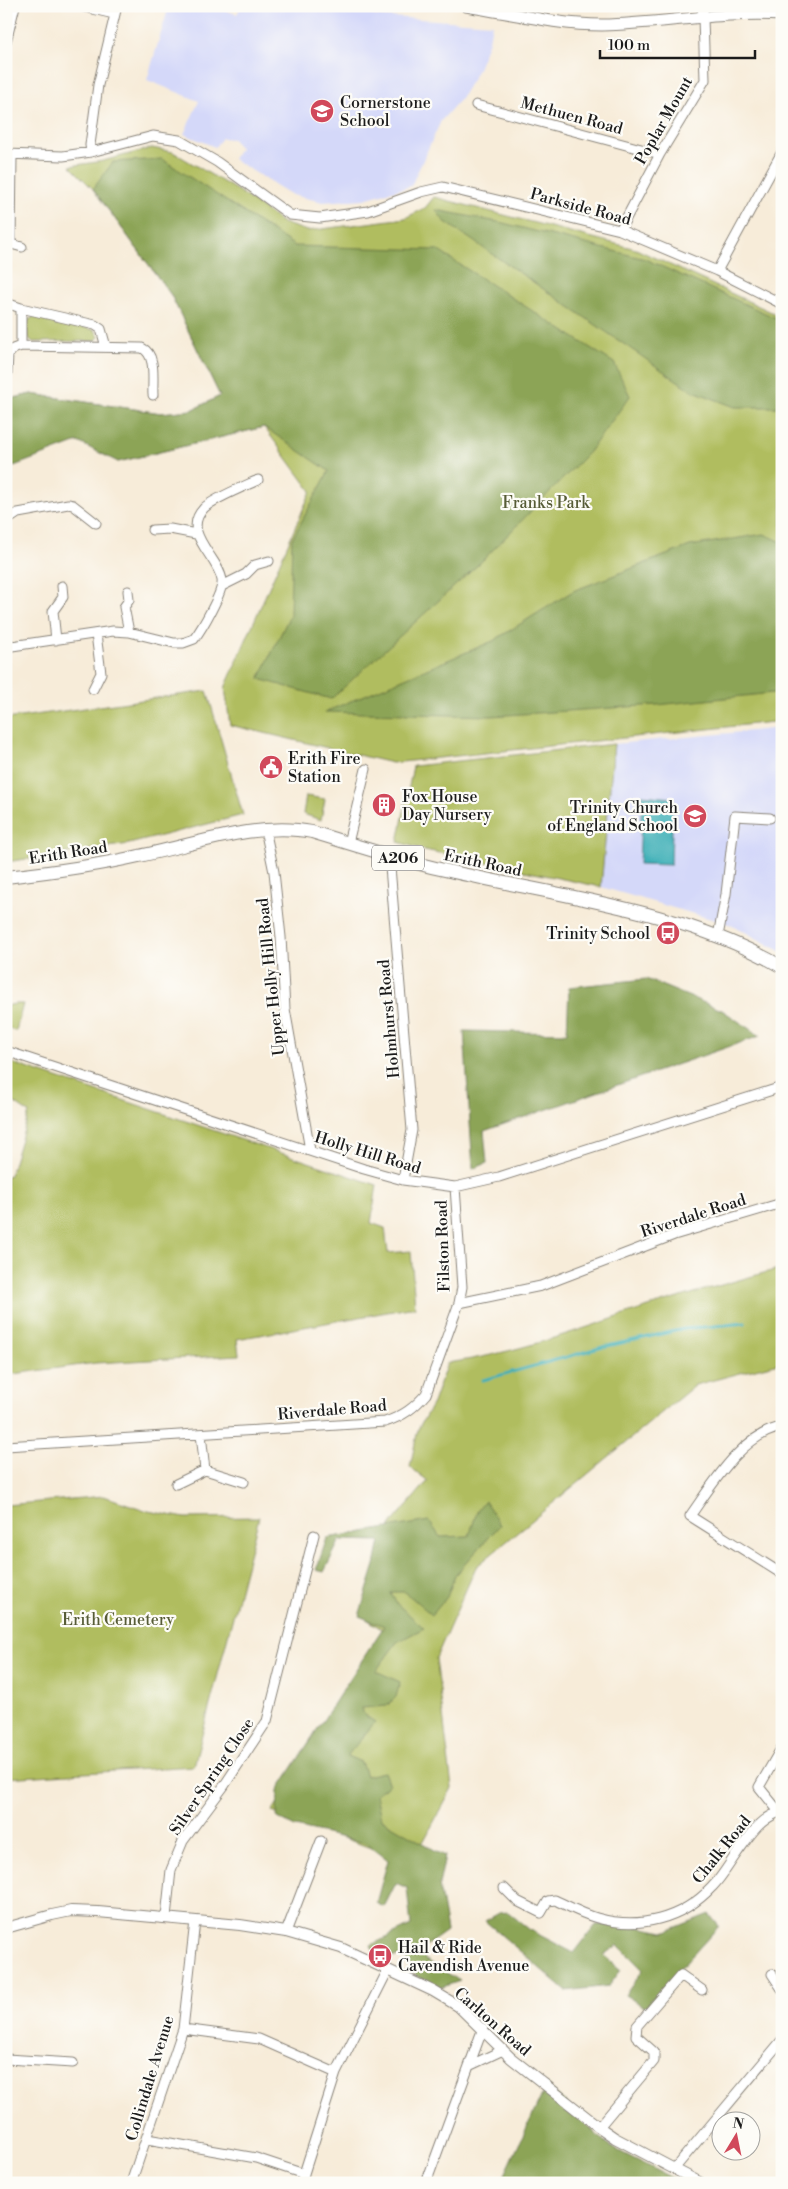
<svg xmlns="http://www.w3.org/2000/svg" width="788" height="2189" viewBox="0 0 788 2189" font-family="'Libre Bodoni',serif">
<rect width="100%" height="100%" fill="#fdfcf7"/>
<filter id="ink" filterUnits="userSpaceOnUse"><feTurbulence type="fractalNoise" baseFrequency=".02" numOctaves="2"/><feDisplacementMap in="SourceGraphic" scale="10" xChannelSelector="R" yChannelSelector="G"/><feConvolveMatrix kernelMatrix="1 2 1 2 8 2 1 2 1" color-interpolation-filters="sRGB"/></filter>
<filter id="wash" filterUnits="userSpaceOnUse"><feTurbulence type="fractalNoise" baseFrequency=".0096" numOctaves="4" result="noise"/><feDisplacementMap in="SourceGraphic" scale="20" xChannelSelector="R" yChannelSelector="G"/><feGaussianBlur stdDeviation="1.12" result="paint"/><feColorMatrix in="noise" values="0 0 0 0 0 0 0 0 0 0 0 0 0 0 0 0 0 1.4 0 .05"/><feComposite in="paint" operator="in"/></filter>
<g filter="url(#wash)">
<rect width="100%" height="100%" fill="#f7ecd9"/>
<path fill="#d4d8f9" d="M169 6H212L237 14 241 6H346L377 16 492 24 489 41 477 71 461 98 441 121 411 186 364 199 323 202 292 195 233 159 240 148 233 139 222 138 215 147 184 134 199 101 147 80Z
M782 728V952L732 925 601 887 614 744Z"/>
<path fill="#b0bd5f" stroke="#666c3e" d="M152 148 173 152 240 192 283 223 307 231 405 218 425 208 434 197 636 249 782 317V721L392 763 230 725 225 688 311 491 264 427 118 462 80 430 6 400 31 394 161 413 192 410 220 396 171 295 93 189 70 166 103 161Z
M35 316 95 330 99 337 95 341H90L33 342C25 337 27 329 27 321Z
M207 691 243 815 129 844 6 862V719Z
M614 744 601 887 425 850 398 842 413 766Z
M306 796 325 799 321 820 303 814Z
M15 1004H23L16 1031 8 1029 6 1035V1006Z
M6 1061 377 1185 371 1223 385 1228 388 1253 411 1251 415 1307 237 1339 239 1355 96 1363 6 1375V1176L10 1175 29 1113 6 1097Z
M782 1268V1362L695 1385 476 1567 436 1658 452 1788 412 1863 272 1812 383 1630 362 1616 390 1525 428 1481 410 1467 418 1429 433 1403 447 1363C513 1354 575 1331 639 1310 686 1295 734 1281 782 1268Z
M104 1496 148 1511 185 1518 259 1517 194 1766 6 1778V1505Z"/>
<path fill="#8ca456" stroke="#546039" d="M162 159 295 246 437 250 614 363 630 396 589 452 481 562 331 699 259 679 290 615 292 539 329 471 264 427 118 462 78 442 6 469V400L31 394 161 413 192 410 220 396 171 295 93 189 113 162Z
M436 210 503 223 645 259 776 318 782 328V407H735L691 390 444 221Z
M764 534 782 542V692L657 705 491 716 325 712 493 641 573 591 690 546Z
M646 979 722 1010 760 1036 484 1131 487 1163 473 1169 464 1031 567 1033 569 987Z
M485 1501 500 1525 455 1575 447 1597 432 1615 405 1592H391L396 1603 424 1628 397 1642 376 1671 400 1682 396 1697 387 1706 362 1708 364 1715 375 1722 347 1756 361 1762 366 1776 384 1772 389 1785 376 1794 381 1819 445 1856 439 1885 447 1931 423 1948 425 1959 460 1981 437 1989 416 1976 404 1956 377 1959 371 1945 411 1926 407 1888 396 1883 384 1907 376 1903 388 1860 366 1843 295 1827 277 1818 278 1790 384 1626 359 1616 375 1565 380 1541 340 1540 324 1572 316 1570 327 1538 429 1521 440 1537 469 1536 478 1509Z
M508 1912 530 1930 574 1953 596 1925 624 1924 664 1932 709 1914 719 1926 681 1968 649 2010 625 1995 643 1970 618 1945 603 1955 621 1970 609 1986 566 1991 485 1921 499 1913Z
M547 2084 607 2145 682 2183H501Z"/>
<path fill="#3fb0b8" stroke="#2e666a" d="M642 795 673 798 671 865 639 864Z"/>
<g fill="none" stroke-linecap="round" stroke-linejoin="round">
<path stroke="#3fb0b8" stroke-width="3" d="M483 1380 603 1347 684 1329 745 1323"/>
</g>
</g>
<g filter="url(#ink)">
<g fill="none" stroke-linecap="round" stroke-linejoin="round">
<g stroke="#8a847a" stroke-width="11">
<path id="minor" d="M80 6 114 14
M700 18 705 6
M6 42 15 6
M476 105 660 154
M91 152 90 145 98 85 117 6
M6 154 63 156 91 152 153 136 179 140 217 162 290 215 320 218 368 211 421 192 443 187 620 230 717 271 782 304
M12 155 11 244 22 247
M620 230 660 154 705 80 703 18
M717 271 782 152
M6 303 21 308V346L142 348C157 355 152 380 153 395
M21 308 95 325 101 329 106 347
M7 374 8 355 13 349 21 346
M6 521 18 513 68 504 73 505 96 523
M152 530 170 529 196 534
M222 586 246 574 255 565 269 561
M128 591 129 600 124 607 129 632
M56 640 53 611 63 597 62 586
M6 641 12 646 113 631 129 632 174 643H183L194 639C201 630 224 591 222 580 218 556 180 533 204 508 213 499 245 486 258 480
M93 689 101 673 96 634
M265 829 274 872 281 937 285 1009 310 1150
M348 843 366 769
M389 855 412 1130 403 1180
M718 936 726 894 735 816 770 818
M6 1051 364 1169 403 1180 455 1187 499 1177 782 1087
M459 1303 541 1286 674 1235 782 1203
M782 1427C742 1434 712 1485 690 1516L782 1574
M6 1446 385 1422C403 1416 414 1408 426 1394L459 1303 462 1287 455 1187
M205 1470 244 1482
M176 1484 205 1470 201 1434
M777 1813 776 1808 759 1787 782 1747
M504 1888 517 1901 541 1913 548 1901 555 1900C568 1906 582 1914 597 1918 639 1930 682 1919 712 1887 722 1877 729 1864 737 1853 748 1838 759 1820 777 1813
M166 1917 171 1870 183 1841 224 1786 267 1721 314 1535
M286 1932 321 1841
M772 1974 782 1989
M183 2029 259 2039 336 2073
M6 2059 73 2063
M471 2065 503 2050
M599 2127 654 2061V2052L636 2036 637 2026 681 1975 702 1990
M147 2139 256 2158 304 2174
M674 2169 782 2040
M131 2183 183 2029 195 1921
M301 2183 336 2073 388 1970
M426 2183 483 2028"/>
</g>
<g stroke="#8a847a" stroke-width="12">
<path id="tertiary" d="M6 1928 52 1915 71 1911 98 1912 240 1925 286 1932 341 1948 433 1991 458 2006 511 2058 599 2127 615 2138 701 2183"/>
</g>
<g stroke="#8a847a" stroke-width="13">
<path id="secondary" d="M466 6C511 13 557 25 602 25 662 24 722 11 782 15"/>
</g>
<g stroke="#8a847a" stroke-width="14">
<path id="primary" d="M6 877C51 872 95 866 139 856 194 845 257 821 312 832 355 845 397 859 440 869 550 895 684 909 782 967"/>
</g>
<use href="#minor" stroke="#fff" stroke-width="9"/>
<use href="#tertiary" stroke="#fff" stroke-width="10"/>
<use href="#secondary" stroke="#fff" stroke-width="11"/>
<use href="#primary" stroke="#fff" stroke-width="12"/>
</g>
</g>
<defs>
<g id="school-disc" transform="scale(1.25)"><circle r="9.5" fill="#d1495b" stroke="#fdfcf7"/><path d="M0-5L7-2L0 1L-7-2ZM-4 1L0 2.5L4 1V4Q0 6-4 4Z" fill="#fff"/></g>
<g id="civic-disc" transform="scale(1.25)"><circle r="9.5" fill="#d1495b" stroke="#fdfcf7"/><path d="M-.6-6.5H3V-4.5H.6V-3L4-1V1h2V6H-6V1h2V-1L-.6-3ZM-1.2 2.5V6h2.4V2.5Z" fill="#fff"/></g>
<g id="building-disc" transform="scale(1.25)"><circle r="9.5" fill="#d1495b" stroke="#fdfcf7"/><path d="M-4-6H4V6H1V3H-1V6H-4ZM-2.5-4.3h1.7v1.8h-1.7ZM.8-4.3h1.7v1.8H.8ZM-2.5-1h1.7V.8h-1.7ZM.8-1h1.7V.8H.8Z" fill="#fff"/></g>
<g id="bus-disc" transform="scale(1.25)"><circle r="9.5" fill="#d1495b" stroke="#fdfcf7"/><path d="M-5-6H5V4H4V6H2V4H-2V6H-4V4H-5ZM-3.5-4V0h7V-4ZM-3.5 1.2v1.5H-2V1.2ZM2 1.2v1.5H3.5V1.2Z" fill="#fff"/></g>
</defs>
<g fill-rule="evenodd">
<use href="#school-disc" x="322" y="111"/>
<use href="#civic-disc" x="271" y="767"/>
<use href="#building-disc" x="384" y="805"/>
<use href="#school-disc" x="695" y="816"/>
<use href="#bus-disc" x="668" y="933"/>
<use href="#bus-disc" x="380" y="1956"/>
</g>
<g text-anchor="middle" stroke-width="4.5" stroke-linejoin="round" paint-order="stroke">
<rect fill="#fdfcf7" stroke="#605f5e" stroke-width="1" x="372" y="845.5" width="52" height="25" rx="4"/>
<g font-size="15" font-weight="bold" fill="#1c1c1c">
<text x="398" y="863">A206</text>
</g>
<g font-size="16" fill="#1c1c1c" stroke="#fdfcf7" text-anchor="start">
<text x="340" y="108">Cornerstone<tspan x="340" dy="18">School</tspan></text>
<text x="288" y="764">Erith Fire<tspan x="288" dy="18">Station</tspan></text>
<text x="402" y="802">Fox House<tspan x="402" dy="18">Day Nursery</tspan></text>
<text x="678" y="813" text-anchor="end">Trinity Church<tspan x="678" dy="18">of England School</tspan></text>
<text x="650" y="939" text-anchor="end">Trinity School</text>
<text x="398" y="1953">Hail &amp; Ride<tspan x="398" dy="18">Cavendish Avenue</tspan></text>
</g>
<g font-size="16" fill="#1c1c1c" stroke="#fdfcf7">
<text transform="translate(572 115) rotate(15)" y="6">Methuen Road</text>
<text transform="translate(663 120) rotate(-60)" y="6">Poplar Mount</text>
<text transform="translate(581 206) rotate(15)" y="6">Parkside Road</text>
<text transform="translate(68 852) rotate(-9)" y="6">Erith Road</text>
<text transform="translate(483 862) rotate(12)" y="6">Erith Road</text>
<text transform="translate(270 977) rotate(-96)" y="6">Upper Holly Hill Road</text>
<text transform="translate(388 1019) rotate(-95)" y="6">Holmhurst Road</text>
<text transform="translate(368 1152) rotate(17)" y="6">Holly Hill Road</text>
<text transform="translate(693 1215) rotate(-18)" y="6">Riverdale Road</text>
<text transform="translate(442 1246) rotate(-92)" y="6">Filston Road</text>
<text transform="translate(332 1409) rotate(-5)" y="6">Riverdale Road</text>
<text transform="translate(211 1776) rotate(-56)" y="6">Silver Spring Close</text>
<text transform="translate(721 1849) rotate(-51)" y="6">Chalk Road</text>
<text transform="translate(493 2021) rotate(41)" y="6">Carlton Road</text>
<text transform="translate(149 2078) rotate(-73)" y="6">Collindale Avenue</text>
</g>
<g font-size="16" fill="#575c37" stroke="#fdfcf7">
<text x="546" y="508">Franks Park</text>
<text x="118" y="1625">Erith Cemetery</text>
</g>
</g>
<rect width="788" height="2189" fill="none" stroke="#fdfcf7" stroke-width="25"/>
<g transform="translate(736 2136) rotate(10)"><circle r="24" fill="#fdfcf7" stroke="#a3a29f"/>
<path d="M0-4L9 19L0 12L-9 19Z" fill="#d1495b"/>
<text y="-8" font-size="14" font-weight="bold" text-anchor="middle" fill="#1c1c1c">N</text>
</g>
<path d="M600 50v8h155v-8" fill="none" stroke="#1c1c1c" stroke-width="2.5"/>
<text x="608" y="50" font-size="15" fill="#1c1c1c" stroke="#fdfcf7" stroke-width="4" paint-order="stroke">100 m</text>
</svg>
